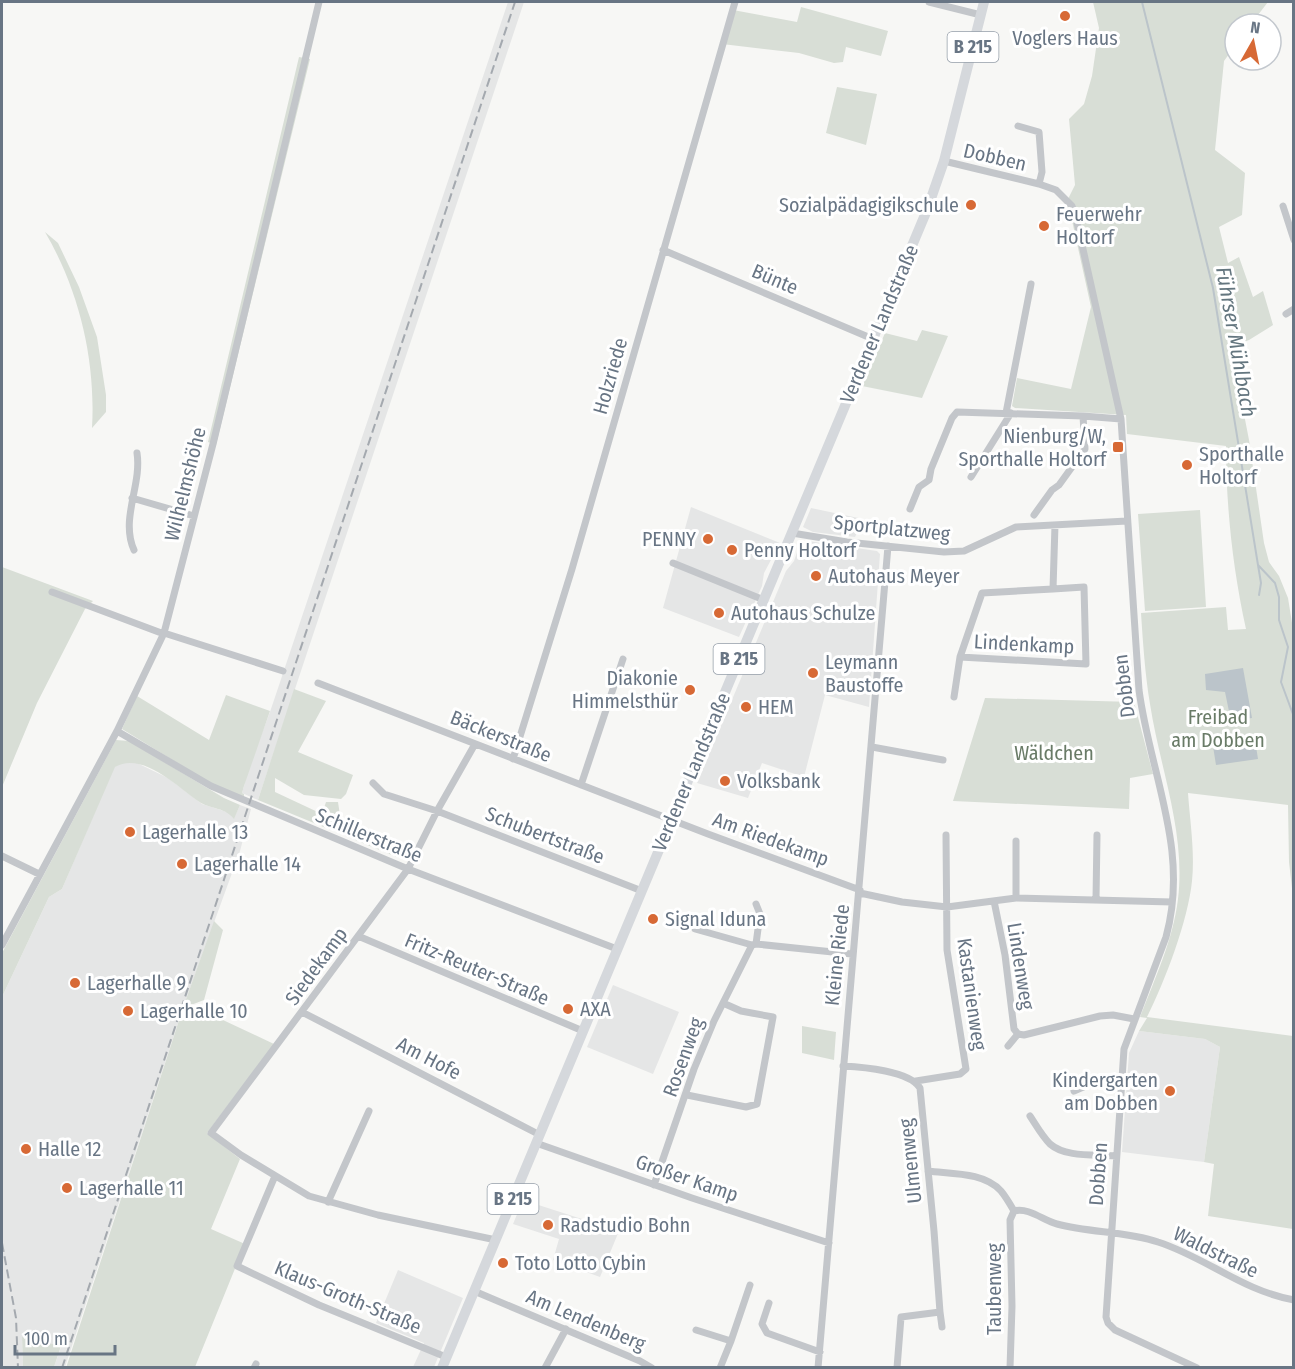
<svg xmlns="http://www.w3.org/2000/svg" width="1295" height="1369" viewBox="0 0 1295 1369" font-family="'Fira Sans Condensed',sans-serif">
<rect width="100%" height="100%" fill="#f7f7f5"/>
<path fill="#e5e6e6" d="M508 2H524L258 800 242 793 249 768 271 709Z
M691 507 780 543 764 573 762 586 739 637 663 608Z
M811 508 863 519 855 537 813 532 803 527Z
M808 541 877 551 880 554 869 707 825 695 804 777 762 763 748 798 697 783 786 571 794 561 800 543Z
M124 762 137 763 168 778 202 804 230 813 234 818 240 805 251 809 240 851 184 1005 65 1367H54L61 1347 22 1338 23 1367H2V997L49 897 62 889 114 767Z
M613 985 679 1012 653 1074 587 1047Z
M1139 1031 1205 1039 1220 1047 1204 1162 1122 1152 1129 1053Z
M523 1200 619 1231 600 1277 553 1260 559 1239 513 1224Z
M398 1270 463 1298 434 1367H413L424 1343 376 1323Z"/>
<path fill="#d8ded6" d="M1093 2H1268L1251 24H1235V46L1224 61 1215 150 1245 173 1242 215 1219 227 1228 263 1239 257 1253 297 1263 291 1273 325 1249 340 1231 347 1249 440 1264 543 1269 562 1279 576 1288 598 1293 629V897L1289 862 1288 805 1188 793C1190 822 1195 852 1192 881 1188 921 1165 981 1147 1017L1293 1036V1229L1208 1216 1214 1164 1204 1162 1220 1047 1205 1039 1139 1031 1147 1018 1140 1017C1155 978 1173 940 1178 899 1186 832 1160 769 1150 704 1145 674 1143 643 1141 613L1226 607 1228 630 1246 629C1233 570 1226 507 1226 446L1127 434 1126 415 1015 408 1012 406 1017 378 1071 389 1091 307 1071 216 1065 205 1075 185 1069 119 1084 104 1092 76 1099 28Z
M801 7 888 31 881 56 846 47 843 62 834 63 799 53 722 44 733 10 797 22Z
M299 57 310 59 216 445 208 442Z
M837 87 877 94 866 145 826 133Z
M45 232 58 243 79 287 97 337 106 395V412L92 428C96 360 79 290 45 232Z
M922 330 948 336 922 398 862 386 885 333 917 341Z
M1200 510 1206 607 1145 611 1138 514Z
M2 567 93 601 85 609 37 703 2 787Z
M294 689 326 701 298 752 353 775 346 794 341 799 304 795 275 778V792L322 814 326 802H338L341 822 400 854 399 858 258 800Z
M226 695 270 711 244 786 242 793 244 794V797L215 786 122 729 137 696 209 740Z
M985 698 1134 702 1153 774 1130 778 1129 809 953 801Z
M116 740 129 741 224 798 240 805 234 819C226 808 212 809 201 803 178 788 143 751 115 767L62 889 49 897 2 997V953Z
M214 921 223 930 204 1000 191 1005 274 1044 207 1133 240 1159 211 1229 245 1244 195 1367 66 1368 184 1005Z
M802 1026 836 1032 834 1060 802 1053Z
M22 1337 61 1346 54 1367H23Z"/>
<path fill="#bbc4ca" d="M1243 668 1252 718 1231 721 1225 692 1206 690 1205 674Z
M1254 734 1258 759 1216 765 1212 740Z"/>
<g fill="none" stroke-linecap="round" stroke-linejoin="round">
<path stroke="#bbc4ca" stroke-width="2" d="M1142 2 1213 288 1258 565 1275 583 1279 597V620L1288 647 1281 682 1294 717
M1258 565 1261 583 1259 595"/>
<path stroke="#c3c6ca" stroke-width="7" d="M929 2 981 15
M1018 126 1039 132 1042 172 1039 184
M944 161 1039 184 1056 190 1072 206 1076 218 1121 419 1139 690C1150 774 1190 850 1166 937L1124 1049 1106 1317 1108 1323 1115 1330 1197 1368
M1283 206 1294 240
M663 250 873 339
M1286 314 1294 309
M1006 413 1031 284
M971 477 1011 413
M132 498 194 516
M910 509 919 487 929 480 931 469 952 418 957 412 1083 416 1121 419
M1034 515 1052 490 1059 485 1085 449 1083 416
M792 533 847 542 944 552 964 551 1016 527 1127 521
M134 550C120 519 142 485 137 453
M673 563 764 600
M52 592 164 634
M164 633 283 671
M960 657 1086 664 1084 587 1053 589 1055 525
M318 683 708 834 860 890
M954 697 960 657 982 593 1053 589
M117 731 211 786 408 869 617 949
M475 744 437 811 408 869 211 1133 241 1155 309 1196 378 1215 496 1240
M872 747 943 760
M513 759 572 569 735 2
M373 783 384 794 437 811 642 891
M581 785 623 659
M1016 841V898
M2 856 39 874
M860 893 902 902 947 907 1016 898 1172 902
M1096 899 1097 835
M994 901 1005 955 1014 1029 1018 1034
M695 929 752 945
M358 936 583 1031
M756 944 760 914 756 904
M2 945 117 731 164 633 213 444 319 2
M302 1012 540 1135
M1008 1046 1018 1034 1024 1035 1100 1016 1113 1015 1134 1019
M843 1066C863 1067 910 1071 920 1088L934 1231 940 1312 901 1317 897 1368
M916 1081 960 1074 966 1069 947 950 946 835
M1074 1091 1088 1085 1121 1086
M687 1095 746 1107 757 1104 773 1017 741 1011 723 1003
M1030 1116C1036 1125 1042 1136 1050 1144 1066 1158 1096 1154 1116 1156
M536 1143 692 1198 829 1243
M928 1171C951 1174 984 1172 1001 1191 1006 1197 1010 1204 1014 1211
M275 1176 237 1266 319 1305 446 1357
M654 1185 694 1069 714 1021 752 945 756 944 852 954
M328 1202 369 1111
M1014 1211C1029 1207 1044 1221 1057 1224 1090 1233 1126 1231 1158 1242 1205 1257 1243 1291 1294 1300
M474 1291 640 1361 652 1368
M769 1303 762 1324 767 1333 820 1352
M940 1312 942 1327
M696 1330 731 1341 720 1368
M731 1341 750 1285
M254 1368 256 1364
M545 1368 566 1329
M818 1368 888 546
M1010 1368 1012 1306 1010 1220 1014 1211"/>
<path stroke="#d5d8dc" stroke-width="10" d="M442 1368 927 210 944 161 984 2"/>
<path stroke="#a4a9af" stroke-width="2" stroke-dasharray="9 4.5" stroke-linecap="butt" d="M2 1243 16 1318 18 1368
M62 1368 515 2"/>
</g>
<g fill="#d76935" stroke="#fff" stroke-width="2">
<circle cx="1065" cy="16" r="6"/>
<circle cx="971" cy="205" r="6"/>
<circle cx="1044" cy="226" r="6"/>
<rect x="1112" y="441" width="12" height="12" rx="3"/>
<circle cx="1187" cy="465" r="6"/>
<circle cx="708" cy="539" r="6"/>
<circle cx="732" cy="550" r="6"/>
<circle cx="816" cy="576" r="6"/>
<circle cx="719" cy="613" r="6"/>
<circle cx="813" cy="673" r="6"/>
<circle cx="690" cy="690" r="6"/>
<circle cx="746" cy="707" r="6"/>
<circle cx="725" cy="781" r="6"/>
<circle cx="130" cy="832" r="6"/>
<circle cx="182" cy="864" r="6"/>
<circle cx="653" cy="919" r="6"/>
<circle cx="75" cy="983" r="6"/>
<circle cx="568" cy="1009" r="6"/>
<circle cx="128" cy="1011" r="6"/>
<circle cx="1170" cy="1091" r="6"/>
<circle cx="26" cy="1149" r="6"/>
<circle cx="67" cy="1188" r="6"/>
<circle cx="548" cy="1225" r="6"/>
<circle cx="503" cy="1263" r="6"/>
</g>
<g text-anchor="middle" stroke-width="6" stroke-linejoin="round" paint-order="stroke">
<g fill="#fff" stroke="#959ea9" stroke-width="1.5">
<rect x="947.5" y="32" width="51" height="30" rx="4.5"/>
<rect x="713.5" y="644" width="51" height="30" rx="4.5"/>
<rect x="487.5" y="1184" width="51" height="30" rx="4.5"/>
</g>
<g font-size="18" font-weight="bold" fill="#687584">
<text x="973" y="53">B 215</text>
<text x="739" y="665">B 215</text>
<text x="513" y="1205">B 215</text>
</g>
<g font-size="20" fill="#687584" stroke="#fff" text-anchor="start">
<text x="1065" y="45" text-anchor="middle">Voglers Haus</text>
<text x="959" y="212" text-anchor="end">Sozialpädagigikschule</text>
<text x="1056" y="221">Feuerwehr<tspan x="1056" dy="23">Holtorf</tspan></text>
<text x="1106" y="443" text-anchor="end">Nienburg/W,<tspan x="1106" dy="23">Sporthalle Holtorf</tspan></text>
<text x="1199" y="461">Sporthalle<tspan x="1199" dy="23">Holtorf</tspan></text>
<text x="696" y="546" text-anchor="end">PENNY</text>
<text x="744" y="557">Penny Holtorf</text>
<text x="828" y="583">Autohaus Meyer</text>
<text x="731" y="620">Autohaus Schulze</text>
<text x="825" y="669">Leymann<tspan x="825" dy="23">Baustoffe</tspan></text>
<text x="678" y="685" text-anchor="end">Diakonie<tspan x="678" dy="23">Himmelsthür</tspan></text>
<text x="758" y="714">HEM</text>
<text x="737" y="788">Volksbank</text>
<text x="142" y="839">Lagerhalle 13</text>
<text x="194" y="871">Lagerhalle 14</text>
<text x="665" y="926">Signal Iduna</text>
<text x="87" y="990">Lagerhalle 9</text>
<text x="580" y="1016">AXA</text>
<text x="140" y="1018">Lagerhalle 10</text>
<text x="1158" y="1087" text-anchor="end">Kindergarten<tspan x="1158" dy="23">am Dobben</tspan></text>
<text x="38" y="1156">Halle 12</text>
<text x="79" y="1195">Lagerhalle 11</text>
<text x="560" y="1232">Radstudio Bohn</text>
<text x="515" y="1270">Toto Lotto Cybin</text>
</g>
<g font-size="20" fill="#687584" stroke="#fff">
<text transform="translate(995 157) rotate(13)" y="7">Dobben</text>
<text transform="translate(775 279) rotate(23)" y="7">Bünte</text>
<text transform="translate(879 324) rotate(-67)" y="7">Verdener Landstraße</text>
<text transform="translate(610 376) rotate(-74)" y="7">Holzriede</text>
<text transform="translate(185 484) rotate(-76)" y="7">Wilhelmshöhe</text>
<text transform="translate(892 528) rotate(6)" y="7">Sportplatzweg</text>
<text transform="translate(1024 644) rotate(3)" y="7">Lindenkamp</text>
<text transform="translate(1124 686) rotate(-97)" y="7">Dobben</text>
<text transform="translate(501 736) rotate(22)" y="7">Bäckerstraße</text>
<text transform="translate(691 772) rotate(-67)" y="7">Verdener Landstraße</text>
<text transform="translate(369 835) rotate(22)" y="7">Schillerstraße</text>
<text transform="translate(545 835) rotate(21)" y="7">Schubertstraße</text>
<text transform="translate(771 839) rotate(20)" y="7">Am Riedekamp</text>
<text transform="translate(837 955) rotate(-84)" y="7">Kleine Riede</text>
<text transform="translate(316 966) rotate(-54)" y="7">Siedekamp</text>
<text transform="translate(1021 966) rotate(81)" y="7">Lindenweg</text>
<text transform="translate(477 969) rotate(23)" y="7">Fritz-Reuter-Straße</text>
<text transform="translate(972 994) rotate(82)" y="7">Kastanienweg</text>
<text transform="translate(683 1057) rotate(-70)" y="7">Rosenweg</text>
<text transform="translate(429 1058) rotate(27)" y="7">Am Hofe</text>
<text transform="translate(910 1161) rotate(-96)" y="7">Ulmenweg</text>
<text transform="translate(1098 1174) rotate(-86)" y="7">Dobben</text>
<text transform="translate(687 1178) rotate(19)" y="7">Großer Kamp</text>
<text transform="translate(1216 1252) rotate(26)" y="7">Waldstraße</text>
<text transform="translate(994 1289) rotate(-90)" y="7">Taubenweg</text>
<text transform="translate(348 1297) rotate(23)" y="7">Klaus-Groth-Straße</text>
<text transform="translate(586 1320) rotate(23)" y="7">Am Lendenberg</text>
</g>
<g font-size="20" fill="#697b67" stroke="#fff">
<text x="1218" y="724">Freibad<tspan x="1218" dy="23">am Dobben</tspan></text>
<text x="1054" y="760">Wäldchen</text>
</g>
<g font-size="21" font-style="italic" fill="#64767f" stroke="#fff">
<text transform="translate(1236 342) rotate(80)" y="7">Führser Mühlbach</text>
</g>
</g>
<rect width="1295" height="1369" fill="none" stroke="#687584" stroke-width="6"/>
<g transform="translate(1253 42) rotate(9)"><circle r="28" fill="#ffffff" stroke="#c3c8ce" stroke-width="1.5"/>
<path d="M0-4.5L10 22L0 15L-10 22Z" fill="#d76935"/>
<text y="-9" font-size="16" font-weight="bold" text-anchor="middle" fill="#687584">N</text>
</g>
<path d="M15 1345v9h100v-9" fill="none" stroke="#687584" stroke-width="3"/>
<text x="24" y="1345" font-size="18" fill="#687584" stroke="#ffffff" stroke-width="4.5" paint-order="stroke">100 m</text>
</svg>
